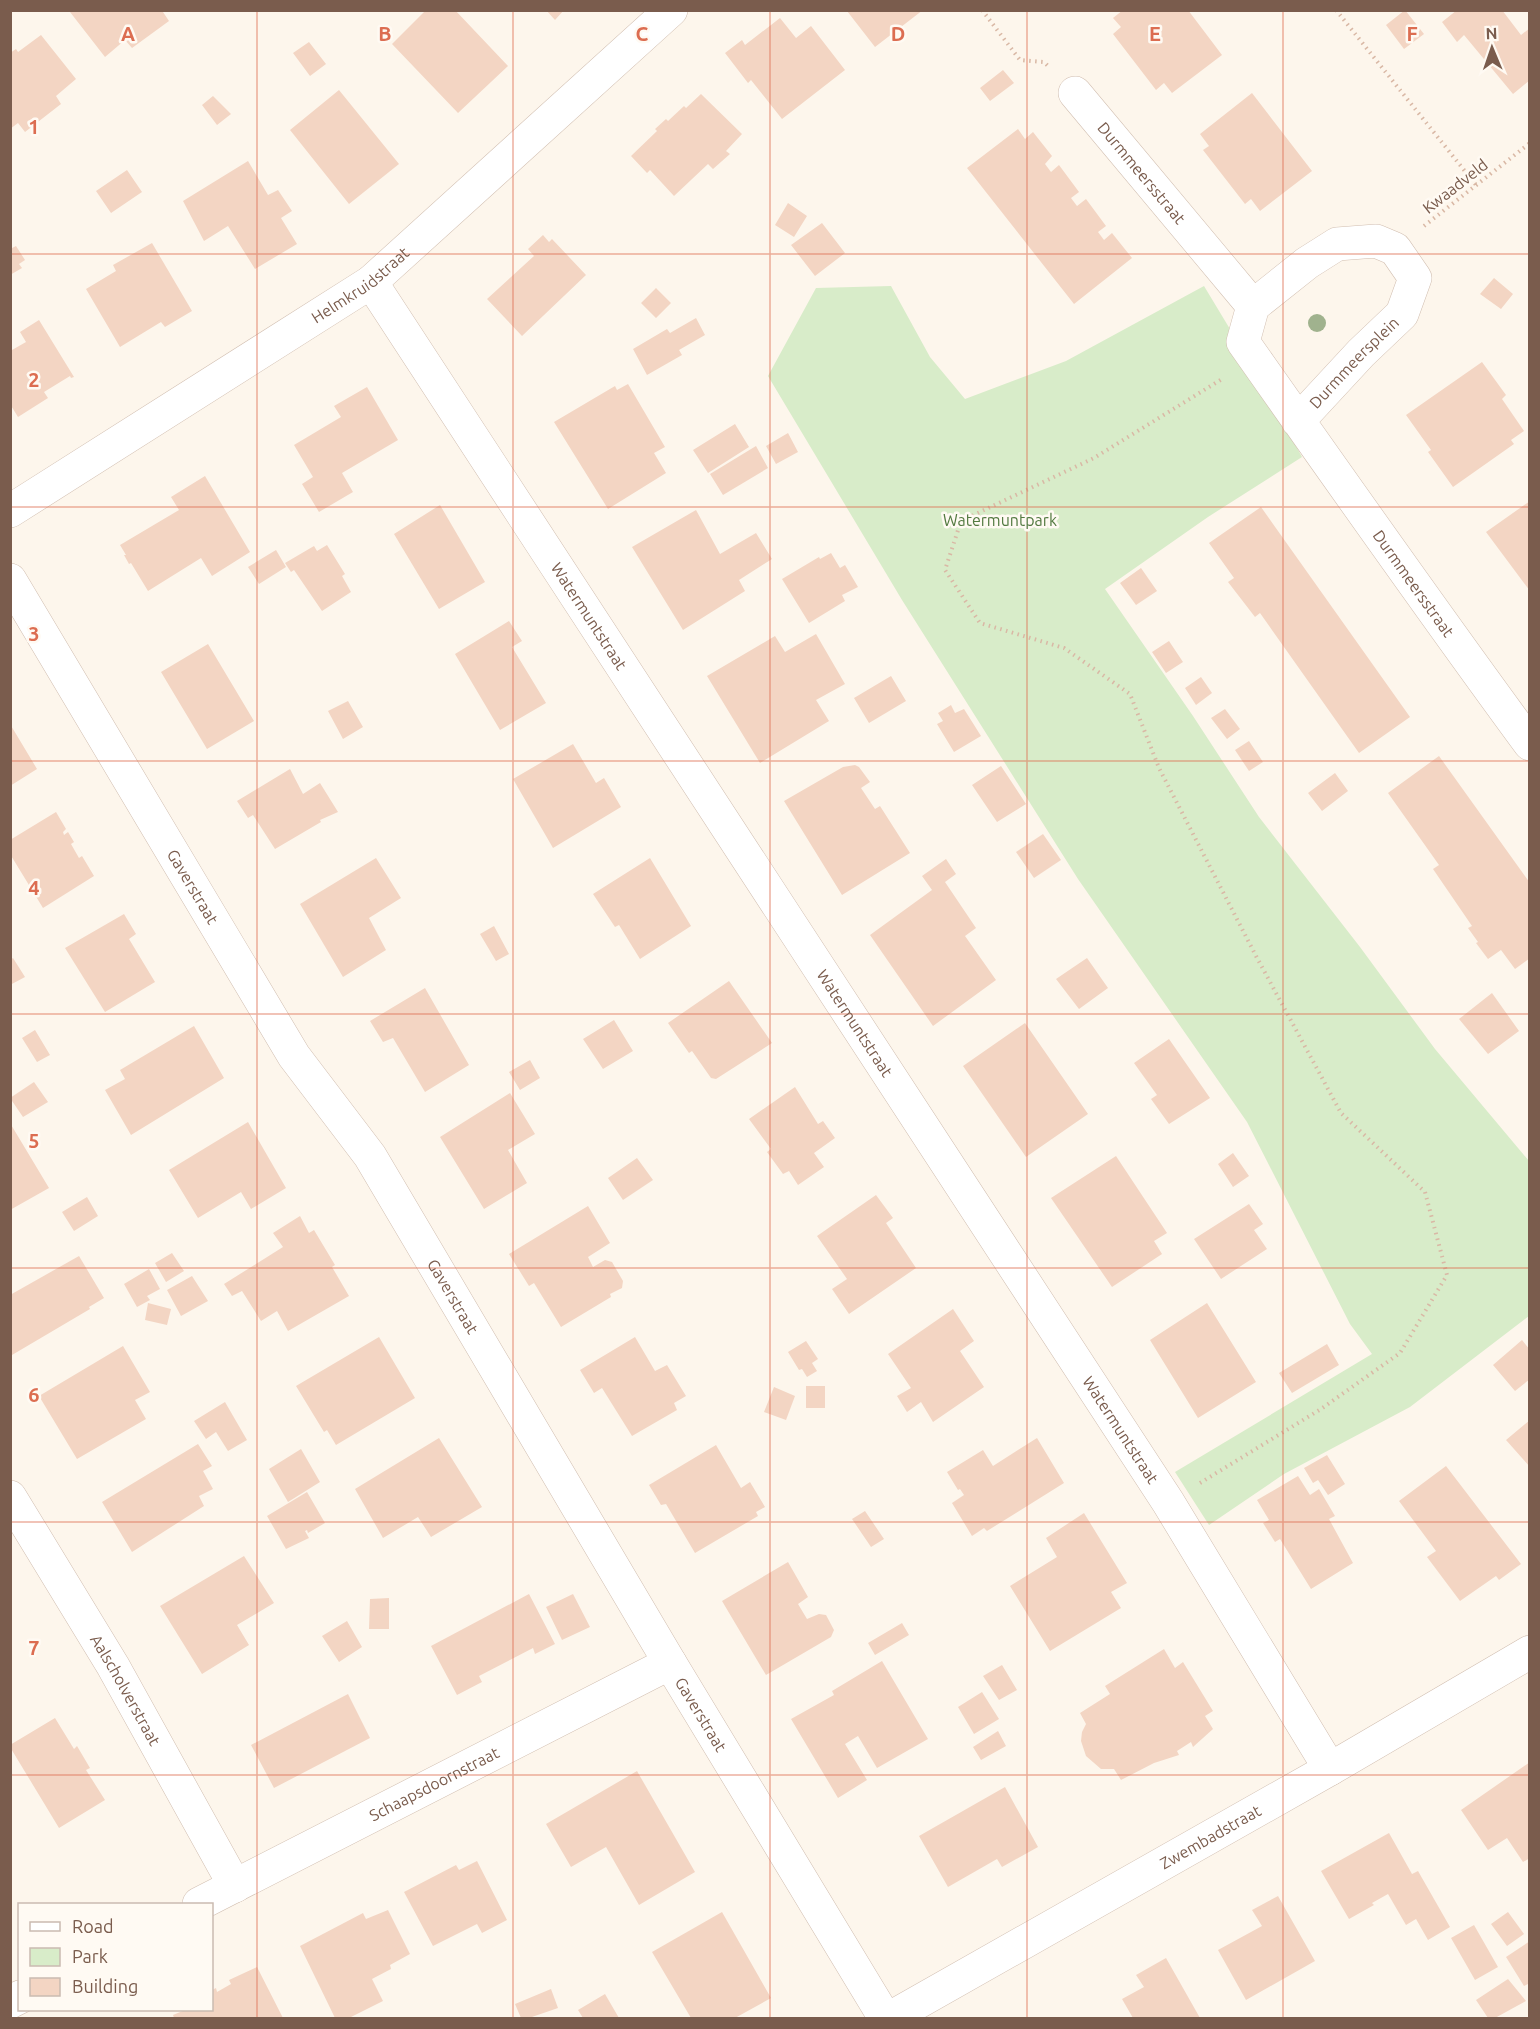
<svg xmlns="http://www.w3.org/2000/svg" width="1540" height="2029" viewBox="0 0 1540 2029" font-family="Ubuntu,sans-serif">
<rect width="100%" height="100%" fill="#fdf6ec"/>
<path fill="#d8ecc9" d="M891 286 930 357 965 399 1066 361 1204 286 1239 344 1302 457 1208 517 1105 589 1193 716 1259 817 1360 947 1435 1049 1529 1161V1316L1410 1407 1284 1474 1209 1525 1175 1472 1372 1354 1350 1324 1247 1122 1078 879 902 600 768 376 816 288Z"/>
<path fill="#f3d5c3" d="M72 10H165L163 12 169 21 132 48 125 40 105 57 70 12Z
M426 10H455L508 66 458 113 392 44Z
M546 10H564L555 20Z
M848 10H923L875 47 847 11Z
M1123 10H1188L1222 55 1172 93 1164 83 1156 90 1113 34 1121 27 1113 18Z
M1405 10 1424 34 1404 49 1386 25Z
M1457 10H1502L1521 35 1530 28V80L1513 94 1464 35 1457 42 1442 22Z
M780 18 796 38 811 26 845 70 782 119 751 80 748 83 725 53 742 40 745 45Z
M41 35 76 79 56 96 61 104 25 132 18 123 10 129V53L16 49 18 52Z
M309 42 326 64 310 76 293 53Z
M1003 70 1014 83 990 101 980 88Z
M339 90 399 164 349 204 290 130Z
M1252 93 1312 171 1260 211 1251 199 1245 204 1203 150 1209 146 1200 134Z
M701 94 742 134 726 151 730 154 713 169 708 164 674 196 650 170 647 173 631 156 657 131 655 129 666 119 668 121 684 106 686 108Z
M213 96 231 114 217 125 202 105Z
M1018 129 1025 139 1033 132 1052 156 1045 164 1051 172 1059 165 1079 192 1071 198 1077 206 1086 199 1106 226 1098 232 1104 240 1112 233 1132 258 1074 304 967 168Z
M248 161 268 195 278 190 292 211 281 218 297 244 255 269 228 226 204 241 183 201Z
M127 170 142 192 111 213 96 191Z
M788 203 807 216 794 237 775 225Z
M822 223 845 253 815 276 791 245Z
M543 235 549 242 552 239 586 275 522 336 487 299 534 256 528 249Z
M152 243 192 311 165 327 161 322 120 347 86 289 116 271 113 265Z
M16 246 25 260 19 264 22 268 10 275V249Z
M1494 278 1513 294 1501 309 1480 294Z
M656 288 671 303 656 318 641 303Z
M696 318 705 335 679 350 682 355 647 375 633 349 667 329 670 333Z
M39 320 74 377 71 378 70 376 44 392 48 398 18 417 10 404V348L12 350 26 342 20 332Z
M1482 362 1506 395 1502 399 1524 431 1511 440 1514 444 1453 487 1428 452 1431 450 1406 415Z
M628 384 665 447 654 453 666 473 608 509 554 422 615 386 617 390Z
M367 387 398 440 342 473 353 492 319 512 302 484 313 477 294 445 341 417 334 406Z
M735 424 749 447 708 473 693 450Z
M788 433 798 452 776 464 766 446Z
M756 446 768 468 723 495 710 474Z
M205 476 250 552 212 576 201 558 148 591 131 563 129 564 124 555H126L120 545 179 510 171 497Z
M1530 501V591L1486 532Z
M440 505 485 582 439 609 394 534Z
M1261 507 1410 717 1359 753 1260 613 1255 617 1228 582 1234 578 1209 543Z
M696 510 720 554 756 533 772 559 739 580 745 591 683 630 632 547Z
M327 545 345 574 342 576 351 592 322 611 294 570 291 572 285 563 314 546 317 551Z
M276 550 286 567 259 584 248 567Z
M831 553 840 568 845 565 858 587 842 595 845 601 809 623 782 579 819 557 820 559Z
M1141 568 1157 591 1136 605 1120 583Z
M509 621 522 641 512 647 546 703 500 730 455 654Z
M816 634 845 684 816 700 829 721 760 763 707 676 775 636 785 652Z
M1169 641 1183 662 1166 673 1152 652Z
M208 644 254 721 207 749 161 672Z
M891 676 906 701 869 723 854 698Z
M1201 677 1212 693 1196 705 1185 688Z
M348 701 363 727 343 739 328 711Z
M951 705 955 713 964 709 981 736 954 752 937 724 943 721 938 713Z
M1225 709 1240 729 1227 739 1211 718Z
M10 724 37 769 10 786Z
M1249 741 1263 762 1249 771 1235 750Z
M573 744 596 783 604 778 621 807 553 848 513 779Z
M1439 756 1530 883V958L1515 969 1501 950 1488 959 1476 943 1478 942 1468 928 1472 926 1433 869 1439 865 1388 793Z
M855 765 859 767 870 782 861 788 875 809 880 806 910 853 842 895 784 801 843 767Z
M1001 766 1026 804 997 822 972 785Z
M290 769 303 794 320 783 338 812 320 820 321 822 275 849 253 815 248 818 237 801Z
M1335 773 1348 791 1322 811 1308 793Z
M56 812 66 829 63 832 64 835 68 832 74 842 71 844 79 858 82 856 94 876 43 908 10 854V840Z
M1043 834 1061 860 1034 878 1016 852Z
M376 858 401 898 369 918 386 950 343 977 300 904Z
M650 858 691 926 640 959 619 925 615 927 593 894Z
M946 859 956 874 945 882 976 928 965 936 996 980 933 1026 870 935 932 890 922 876Z
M124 914 136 934 129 939 155 982 105 1012 65 948Z
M494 926 509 954 496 961 480 934Z
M13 958 25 977 10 985V960Z
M1087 958 1108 988 1079 1009 1056 979Z
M729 981 772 1043 716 1079 711 1078 692 1051 689 1053 668 1023Z
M425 988 469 1065 425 1092 393 1038 383 1042 370 1021Z
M1492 993 1519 1031 1488 1054 1459 1019Z
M614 1020 633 1051 603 1069 583 1039Z
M1025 1023 1088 1114 1026 1157 963 1066Z
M194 1026 224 1078 131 1135 105 1090 125 1079 120 1070Z
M35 1030 50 1055 37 1062 22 1038Z
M1169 1039 1210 1098 1169 1124 1151 1099 1157 1095 1134 1063Z
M530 1060 540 1078 520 1090 509 1072Z
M34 1082 48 1102 23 1117 10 1098Z
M795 1087 818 1124 823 1121 835 1138 814 1153 824 1167 798 1185 789 1171 783 1174 767 1152 771 1149 749 1119Z
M510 1093 535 1134 508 1150 527 1183 484 1209 440 1137Z
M248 1122 286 1188 251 1209 241 1192 198 1218 169 1170Z
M10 1123 49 1188 10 1210Z
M1233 1153 1249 1176 1233 1187 1218 1164Z
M1116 1156 1167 1233 1154 1241 1162 1254 1112 1287 1051 1198Z
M637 1158 653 1180 623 1200 608 1178Z
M876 1195 893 1218 886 1223 916 1268 849 1314 832 1289 847 1279 817 1236Z
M87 1197 98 1216 74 1231 62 1212Z
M1249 1204 1263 1224 1254 1230 1267 1249 1221 1279 1194 1239Z
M588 1206 610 1243 588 1257 593 1267 605 1260 612 1262 623 1281 622 1288 610 1294 611 1297 561 1327 534 1283 529 1286 509 1254Z
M300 1216 309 1233 314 1230 335 1265 332 1267 349 1296 288 1331 277 1311 261 1321 242 1291 232 1296 224 1284 283 1247 273 1233Z
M172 1253 184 1271 166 1282 155 1263Z
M79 1256 104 1298 89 1307 90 1309 12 1355 10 1295Z
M149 1269 160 1289 147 1296 150 1300 137 1307 124 1284Z
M192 1276 208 1301 181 1316 167 1290Z
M148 1303 171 1309 167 1325 145 1320Z
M1207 1303 1256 1382 1198 1418 1150 1340Z
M953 1309 974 1341 960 1351 984 1387 933 1422 921 1402 907 1412 897 1396 911 1388 888 1354Z
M379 1337 415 1398 336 1445 327 1430 324 1432 296 1386Z
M635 1337 655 1371 667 1365 686 1396 674 1403 677 1410 632 1436 602 1388 594 1393 580 1370Z
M1522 1340 1530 1350V1379L1515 1391 1493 1365Z
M806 1341 818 1359 812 1363 817 1371 807 1377 802 1369 799 1370 788 1352Z
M1327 1344 1339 1365 1292 1393 1279 1373Z
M123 1346 150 1392 135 1400 146 1419 77 1459 39 1396Z
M806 1386H825V1408H806Z
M774 1387 795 1396 786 1420 764 1412Z
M225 1402 247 1440 228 1451 216 1432 206 1439 194 1421Z
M1530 1420V1467L1506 1440Z
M439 1438 482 1507 431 1537 418 1517 383 1538 355 1489Z
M1037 1438 1064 1483 987 1531 984 1528 972 1536 952 1503 964 1495 960 1489 958 1490 947 1472 983 1450 993 1466Z
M198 1444 212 1466 203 1471 213 1489 199 1496 204 1506 132 1552 102 1502Z
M716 1445 741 1488 750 1482 765 1507 756 1512 758 1516 695 1553 666 1504 661 1505 649 1485Z
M301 1449 320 1482 288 1502 269 1469Z
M1327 1455 1345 1484 1328 1495 1318 1480 1313 1483 1304 1468Z
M1446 1466 1521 1564 1499 1580 1496 1576 1460 1601 1427 1557 1436 1551 1399 1501Z
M1298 1476 1310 1495 1319 1489 1335 1516 1329 1519 1353 1563 1311 1589 1280 1539 1275 1542 1263 1523 1269 1520 1257 1500Z
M307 1492 325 1523 308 1533 307 1530 305 1531 309 1538 286 1549 267 1516Z
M865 1511 884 1539 871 1547 852 1519Z
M1084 1513 1127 1583 1111 1592 1121 1608 1050 1651 1010 1586 1057 1557 1046 1538Z
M244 1556 274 1603 237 1625 249 1645 202 1674 160 1606Z
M788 1562 808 1597 798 1604 807 1619 819 1614 826 1615 834 1630 831 1637 766 1675 722 1601Z
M529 1594 555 1644 535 1654 533 1648 479 1676 482 1682 457 1695 431 1646Z
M573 1594 590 1627 562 1640 546 1607Z
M389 1598V1629H369L370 1599Z
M347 1621 362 1647 339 1662 322 1636Z
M902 1623 909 1635 875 1655 868 1643Z
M1164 1649 1175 1668 1183 1662 1213 1711 1205 1716 1213 1729 1193 1747 1191 1742 1177 1751 1179 1755 1154 1763 1121 1780 1114 1769H1101L1086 1756 1081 1741 1082 1732 1086 1724 1080 1713 1110 1694 1105 1686Z
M882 1661 928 1739 877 1768 858 1736 845 1744 867 1780 838 1798 791 1719 834 1695 832 1691Z
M1002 1665 1017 1690 999 1700 983 1676Z
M982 1692 999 1719 974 1734 958 1707Z
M348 1694 370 1738 274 1788 251 1745Z
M55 1718 74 1749 77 1746 90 1768 86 1770 105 1800 59 1828 10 1747V1745Z
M998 1731 1006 1746 981 1760 973 1747Z
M1530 1762V1858L1523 1862 1507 1838 1488 1850 1461 1810Z
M637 1771 695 1872 639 1905 606 1847 571 1867 546 1824Z
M1005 1787 1038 1847 1002 1867 997 1859 948 1887 919 1836Z
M1389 1833 1412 1874 1418 1871 1450 1927 1428 1940 1416 1919 1406 1925 1388 1894 1372 1903 1374 1905 1349 1919 1321 1871Z
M477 1861 507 1920 482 1933 477 1924 433 1946 404 1892 456 1865 459 1870Z
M1278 1896 1315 1961 1246 2000 1218 1950 1262 1926 1252 1910Z
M388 1910 410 1954 390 1965 391 1969 372 1979 383 2001 349 2018H335L300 1946 363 1913 366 1919Z
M722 1912 771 1998 735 2018H691L652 1952Z
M1508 1912 1524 1934 1507 1946 1491 1924Z
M1474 1925 1498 1967 1475 1980 1451 1938Z
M1530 1941V1983L1524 1986 1506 1957Z
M1166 1958 1200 2018H1133L1122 1999 1144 1987 1136 1975Z
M257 1967 283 2018H174L173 2015 185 2010H212V1990L216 1988 217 1992 231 1984 229 1980Z
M1508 1979 1526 2001 1495 2018H1488L1476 2000Z
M551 1989 558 2008 529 2018H521L515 2004Z
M605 1994 619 2018H583L578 2010Z"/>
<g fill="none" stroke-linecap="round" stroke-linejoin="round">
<g stroke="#d1beb0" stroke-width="34">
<g id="minor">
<path id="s1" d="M1075 93 1253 306"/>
<path id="s2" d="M371 282 1168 1502 1330 1769"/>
<path id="s3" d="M1298 421 1361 353 1402 314 1415 278 1395 249 1376 241 1337 244 1307 263 1253 306 1243 342C1338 477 1432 611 1530 744"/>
<path id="s4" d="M10 511 371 282 671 10"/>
<path id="s5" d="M10 580 294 1056 370 1156 670 1663 885 2018"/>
<path id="s6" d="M10 1497 113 1666 235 1886"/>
<path id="s7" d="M199 1904 670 1663"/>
<path d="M10 2002 20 1997"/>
<path id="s8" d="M890 2018 1330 1769 1530 1652"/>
</g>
</g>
<path stroke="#d9b8a5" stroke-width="4" stroke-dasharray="1.5 4.5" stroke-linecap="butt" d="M982 10 1020 60 1044 62 1049 67
M1336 10 1476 185
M1424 226 1530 143
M1200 1483 1321 1409 1400 1353 1447 1275 1425 1192 1341 1113 1256 956 1159 768 1130 694 1064 648 980 623 945 570 961 521 1094 458 1222 379"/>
<use href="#minor" stroke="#fff" stroke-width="33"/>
</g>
<circle fill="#a0b28e" cx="1317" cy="323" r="9"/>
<path fill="none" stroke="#dc6d51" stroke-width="1.5" stroke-opacity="0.55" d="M257 10V2018M513 10V2018M770 10V2018M1027 10V2018M1283 10V2018M10 254H1530M10 507H1530M10 761H1530M10 1014H1530M10 1268H1530M10 1522H1530M10 1775H1530"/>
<g text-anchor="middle" stroke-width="5" stroke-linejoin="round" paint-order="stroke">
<g font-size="16" fill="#7a5c4d" stroke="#fffaf3">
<text dy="6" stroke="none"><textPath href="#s1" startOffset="104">Durmmeersstraat</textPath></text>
<text transform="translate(1455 186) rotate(-38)" y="6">Kwaadveld</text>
<text dy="6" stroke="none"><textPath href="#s4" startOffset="417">Helmkruidstraat</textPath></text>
<text dy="6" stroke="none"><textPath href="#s3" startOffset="81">Durmmeersplein</textPath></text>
<text dy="6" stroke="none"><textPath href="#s3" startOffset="720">Durmmeersstraat</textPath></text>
<text dy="6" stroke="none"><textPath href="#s2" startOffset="399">Watermuntstraat</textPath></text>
<text dy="6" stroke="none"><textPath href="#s5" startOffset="357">Gaverstraat</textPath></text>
<text dy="6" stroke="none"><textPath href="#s2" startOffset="885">Watermuntstraat</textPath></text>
<text dy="6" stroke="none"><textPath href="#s5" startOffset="843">Gaverstraat</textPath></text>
<text dy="6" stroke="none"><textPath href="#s2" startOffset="1371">Watermuntstraat</textPath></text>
<text dy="6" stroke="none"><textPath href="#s6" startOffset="225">Aalscholverstraat</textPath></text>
<text dy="6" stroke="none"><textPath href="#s5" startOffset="1329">Gaverstraat</textPath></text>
<text dy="6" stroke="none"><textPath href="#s7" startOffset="264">Schaapsdoornstraat</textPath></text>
<text dy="6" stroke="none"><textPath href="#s8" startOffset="368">Zwembadstraat</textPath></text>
</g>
<g font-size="16" fill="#537a41" stroke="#fffaf3">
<text x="1000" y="526">Watermuntpark</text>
</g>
</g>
<g font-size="20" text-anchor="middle" font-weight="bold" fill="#dc6d51" stroke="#fffaf3" stroke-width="5" stroke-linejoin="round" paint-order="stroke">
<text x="128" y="41">A</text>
<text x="385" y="41">B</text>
<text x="642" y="41">C</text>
<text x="898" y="41">D</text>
<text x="1155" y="41">E</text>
<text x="1412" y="41">F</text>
<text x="34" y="134">1</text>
<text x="34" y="387">2</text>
<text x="34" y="641">3</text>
<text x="34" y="895">4</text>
<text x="34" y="1148">5</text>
<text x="34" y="1402">6</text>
<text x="34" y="1655">7</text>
</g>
<rect width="1540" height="2029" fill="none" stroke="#7a5c4d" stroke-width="24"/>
<rect x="18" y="1903" width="195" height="108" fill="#fffaf3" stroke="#cabbb1" stroke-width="1.5"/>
<rect x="30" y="1922" width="30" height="9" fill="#ffffff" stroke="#cabbb1" stroke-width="1.5"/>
<text x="72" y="1933" font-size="18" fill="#7a5c4d">Road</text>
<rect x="30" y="1948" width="30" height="18" fill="#d8ecc9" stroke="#cabbb1" stroke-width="1.5"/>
<text x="72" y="1963" font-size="18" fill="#7a5c4d">Park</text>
<rect x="30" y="1978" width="30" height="18" fill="#f3d5c3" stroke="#cabbb1" stroke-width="1.5"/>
<text x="72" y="1993" font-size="18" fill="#7a5c4d">Building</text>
<g transform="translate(1492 48) rotate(358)" stroke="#fffaf3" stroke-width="4.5" paint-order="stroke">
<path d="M0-4.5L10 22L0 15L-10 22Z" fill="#7a5c4d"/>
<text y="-9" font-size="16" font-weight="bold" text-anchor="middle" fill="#7a5c4d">N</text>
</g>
</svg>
